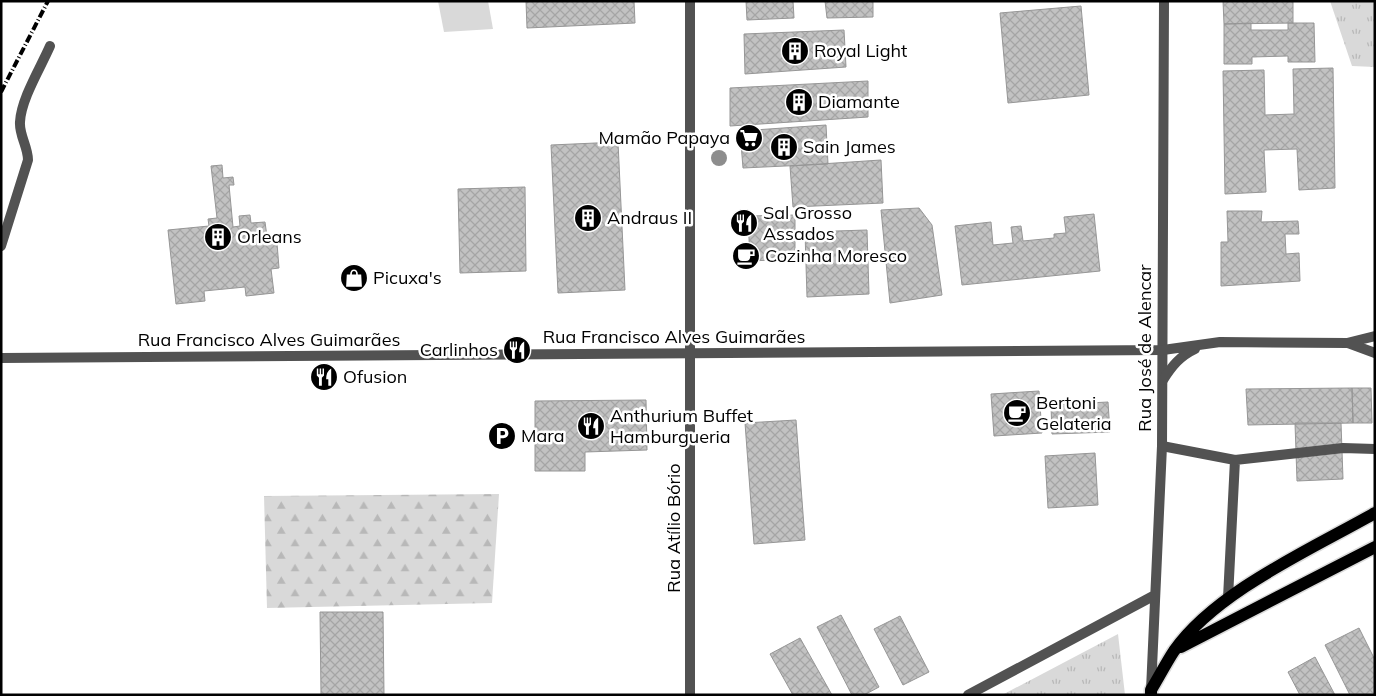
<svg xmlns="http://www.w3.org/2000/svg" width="1376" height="696" viewBox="0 0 1376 696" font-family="Mulish,sans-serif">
<defs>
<pattern id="grass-tufts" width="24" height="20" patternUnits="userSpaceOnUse" patternTransform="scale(1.25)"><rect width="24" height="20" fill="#d9d9d9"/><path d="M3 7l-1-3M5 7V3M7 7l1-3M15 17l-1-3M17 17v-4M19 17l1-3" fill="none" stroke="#b8b8b8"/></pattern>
<pattern id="forest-firs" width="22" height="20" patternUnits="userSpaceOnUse" patternTransform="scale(1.25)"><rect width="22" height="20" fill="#d9d9d9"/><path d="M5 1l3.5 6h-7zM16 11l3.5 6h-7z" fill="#b8b8b8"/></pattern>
<pattern id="building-cross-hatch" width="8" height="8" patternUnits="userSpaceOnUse" patternTransform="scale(1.25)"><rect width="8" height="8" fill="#c2c2c2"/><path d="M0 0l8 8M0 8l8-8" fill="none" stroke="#a5a5a5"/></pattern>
</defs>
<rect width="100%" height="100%" fill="#fff"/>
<path fill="url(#grass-tufts)" d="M1330 1H1375V67L1352 66Z
M1118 634 1125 695H1002Z"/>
<path fill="url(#forest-firs)" d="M499 494 492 603 267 608 264 496Z"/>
<path fill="#d9d9d9" d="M438 1H488L493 29 444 32Z"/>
<path fill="url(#building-cross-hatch)" stroke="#969696" d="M526 1H634L635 23 527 28Z
M746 1H793L794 18 747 20Z
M825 1H873V17L827 18Z
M1223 1H1293V23L1224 24Z
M1081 6 1089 95 1008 103 1000 13Z
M1251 23V30H1288V23H1314L1315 62H1288V56L1252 57V64H1224V24Z
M844 30 846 67 745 74 744 34Z
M1333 68 1335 188 1299 190 1297 149 1264 150 1266 192 1225 194 1223 71 1264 70 1265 115 1294 114 1293 69Z
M868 81V117L730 126V88Z
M826 125 828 164 743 168 740 131Z
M618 142 625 290 558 293 551 145Z
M881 160 883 203 793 207 790 166Z
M222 165 223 178 233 177 234 185H229L233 227 240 226 239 216 250 215 251 223 265 222 268 244 277 243 279 268 271 269 274 293 246 296 245 287 204 291 205 301 176 304 168 230 209 226 208 219 217 218 211 166Z
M525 187 526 271 460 273 458 189Z
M919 208 932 225 942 295 890 303 881 210Z
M1227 211H1262L1261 222 1298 221 1299 234H1285L1286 254 1299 253 1300 281 1221 286V242H1228Z
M1094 214 1100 271 962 285 955 226 991 222 993 245 1013 243 1011 227 1021 226 1023 241 1054 238V234L1066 233 1064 217Z
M795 215V259L750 261 748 216Z
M867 230 869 294 807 297 805 232Z
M1352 388 1353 423 1248 425 1246 389Z
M1352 388H1371L1372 423H1353Z
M1039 391 1042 433 994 436 991 394Z
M646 400 647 450 585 452V471H535V401Z
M1108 402 1110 432 1052 434 1051 405Z
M796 420 805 540 754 544 745 423Z
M1295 423H1341L1343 479 1297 481Z
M1095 453 1098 505 1048 508 1045 456Z
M320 612H383L384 695H321Z
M841 615 879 687 864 695H852L817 627Z
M900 616 929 672 903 685 874 629Z
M1359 628 1375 660V695H1350L1325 645Z
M800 638 832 695H793L770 654Z
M1315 657 1335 695H1300L1288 672Z"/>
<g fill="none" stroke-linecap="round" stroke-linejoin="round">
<g stroke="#dbdbdb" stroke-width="15">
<path id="primary" d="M1181 647 1375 547
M1151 695V690C1159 677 1166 663 1174 651 1216 591 1312 549 1375 513"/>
</g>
<path stroke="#525252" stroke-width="10" d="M1162 446 1235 460 1343 448 1375 449
M1228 598 1235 460"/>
<path stroke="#525252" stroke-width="10" d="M690 1V695
M1 246 28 160C28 147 19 135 20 122 21 99 41 67 50 46
M1151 690 1162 446 1164 1
M968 695 1155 595"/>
<path stroke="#525252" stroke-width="10" d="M1348 343 1375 353
M1 358 1163 350 1220 342 1347 343 1375 336
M1163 380C1172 366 1180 356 1195 349"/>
<use href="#primary" stroke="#000" stroke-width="12"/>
<path stroke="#000" stroke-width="4" stroke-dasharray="8 2.5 1 2.5" stroke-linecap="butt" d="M1 92 48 1"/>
</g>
<circle fill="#8d8d8d" cx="719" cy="158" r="8"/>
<defs>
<g id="building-disc" transform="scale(1.4375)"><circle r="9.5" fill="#000" stroke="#fff"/><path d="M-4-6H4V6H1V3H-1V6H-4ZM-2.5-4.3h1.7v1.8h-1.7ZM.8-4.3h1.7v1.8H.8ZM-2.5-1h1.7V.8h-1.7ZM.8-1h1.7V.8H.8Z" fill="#fff"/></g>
<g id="supermarket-disc" transform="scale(1.4375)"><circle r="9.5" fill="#000" stroke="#fff"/><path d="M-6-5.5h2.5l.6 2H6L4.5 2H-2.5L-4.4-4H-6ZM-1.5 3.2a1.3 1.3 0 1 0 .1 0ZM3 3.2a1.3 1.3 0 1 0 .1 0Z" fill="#fff"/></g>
<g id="restaurant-disc" transform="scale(1.4375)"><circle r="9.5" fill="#000" stroke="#fff"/><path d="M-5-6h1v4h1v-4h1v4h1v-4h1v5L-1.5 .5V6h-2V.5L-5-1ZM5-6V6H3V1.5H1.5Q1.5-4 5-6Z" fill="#fff"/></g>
<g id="cafe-disc" transform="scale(1.4375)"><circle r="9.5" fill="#000" stroke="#fff"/><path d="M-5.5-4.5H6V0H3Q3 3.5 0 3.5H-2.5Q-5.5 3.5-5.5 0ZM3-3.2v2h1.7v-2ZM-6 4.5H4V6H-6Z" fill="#fff"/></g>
<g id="shop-disc" transform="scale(1.4375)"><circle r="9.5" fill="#000" stroke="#fff"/><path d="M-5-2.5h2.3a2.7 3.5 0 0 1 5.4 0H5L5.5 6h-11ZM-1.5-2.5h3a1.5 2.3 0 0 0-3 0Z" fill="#fff"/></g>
<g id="parking-disc" transform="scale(1.4375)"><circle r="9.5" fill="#000" stroke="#fff"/><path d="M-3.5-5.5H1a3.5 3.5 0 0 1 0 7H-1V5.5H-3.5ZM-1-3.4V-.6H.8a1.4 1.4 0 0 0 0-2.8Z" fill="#fff"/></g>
</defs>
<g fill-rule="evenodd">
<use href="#building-disc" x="795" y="51"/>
<use href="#building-disc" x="799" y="102"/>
<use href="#supermarket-disc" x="749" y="138"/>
<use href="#building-disc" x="784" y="147"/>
<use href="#building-disc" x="588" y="218"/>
<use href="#restaurant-disc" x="744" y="223"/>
<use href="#building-disc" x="218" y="237"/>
<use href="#cafe-disc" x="746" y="256"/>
<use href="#shop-disc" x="354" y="278"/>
<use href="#restaurant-disc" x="517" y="350"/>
<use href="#restaurant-disc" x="324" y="377"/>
<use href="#cafe-disc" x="1017" y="413"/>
<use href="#restaurant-disc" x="591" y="426"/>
<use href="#parking-disc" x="502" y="436"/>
</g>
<g text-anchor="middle" stroke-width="5" stroke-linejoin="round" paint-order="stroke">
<g font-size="18" fill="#000" stroke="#fff" text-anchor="start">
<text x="814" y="57">Royal Light</text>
<text x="818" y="108">Diamante</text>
<text x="730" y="144" text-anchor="end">Mamão Papaya</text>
<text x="803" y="153">Sain James</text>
<text x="763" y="219">Sal Grosso<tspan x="763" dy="21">Assados</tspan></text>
<text x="607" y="224">Andraus II</text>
<text x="237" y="243">Orleans</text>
<text x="765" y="262">Cozinha Moresco</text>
<text x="373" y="284">Picuxa's</text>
<text x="498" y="356" text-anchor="end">Carlinhos</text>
<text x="343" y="383">Ofusion</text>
<text x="1036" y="409">Bertoni<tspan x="1036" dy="21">Gelateria</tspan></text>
<text x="610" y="422">Anthurium Buffet<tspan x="610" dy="21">Hamburgueria</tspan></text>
<text x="521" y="442">Mara</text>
</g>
<g font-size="18" fill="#000" stroke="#fff">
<text x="674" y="343">Rua Francisco Alves Guimarães</text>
<text x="269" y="346">Rua Francisco Alves Guimarães</text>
<text transform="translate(1145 348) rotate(-90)" y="6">Rua José de Alencar</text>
<text transform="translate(674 528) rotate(-90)" y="6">Rua Atílio Bório</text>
</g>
</g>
<rect width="1376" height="696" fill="none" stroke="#000000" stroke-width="5"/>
</svg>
